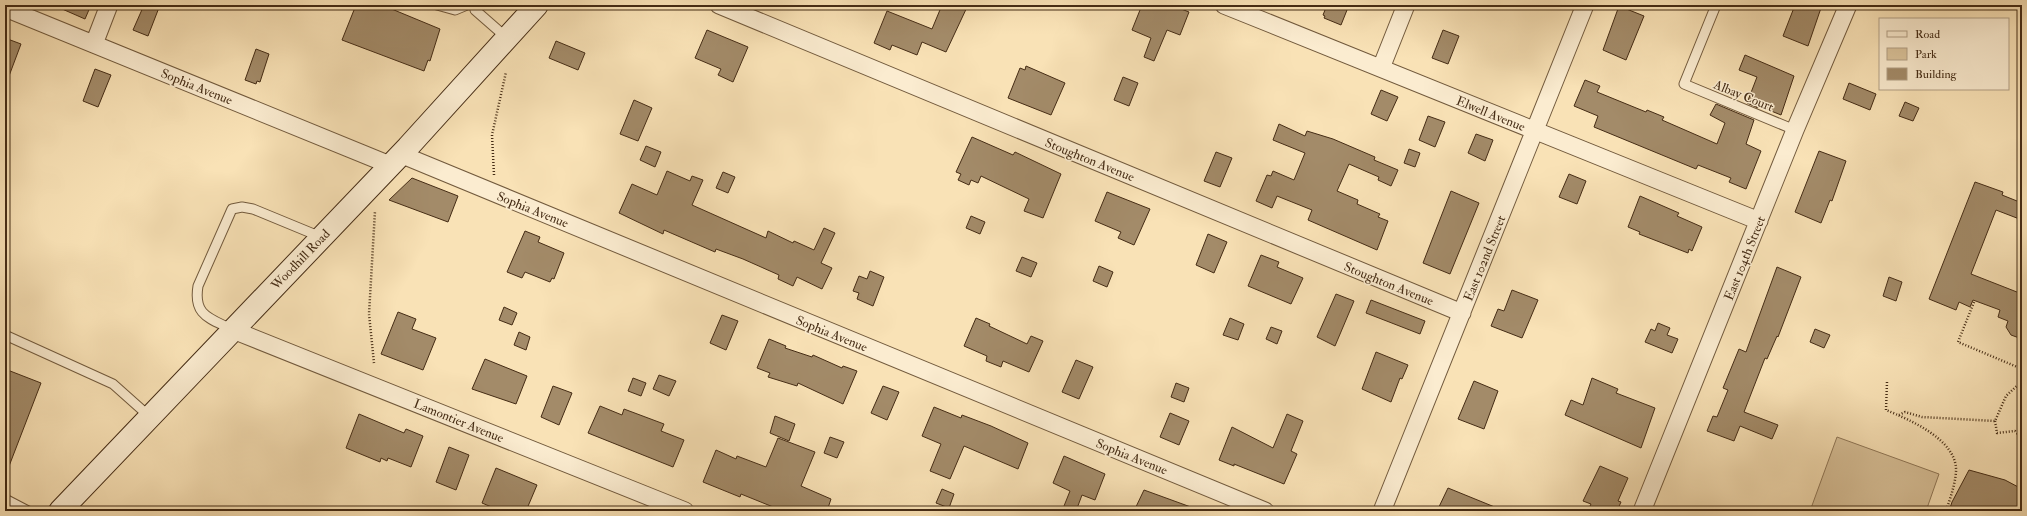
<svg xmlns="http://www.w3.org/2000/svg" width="2027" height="516" viewBox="0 0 2027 516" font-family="'IM FELL Double Pica',serif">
<rect width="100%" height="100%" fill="#f9e2b6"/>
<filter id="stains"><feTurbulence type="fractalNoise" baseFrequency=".005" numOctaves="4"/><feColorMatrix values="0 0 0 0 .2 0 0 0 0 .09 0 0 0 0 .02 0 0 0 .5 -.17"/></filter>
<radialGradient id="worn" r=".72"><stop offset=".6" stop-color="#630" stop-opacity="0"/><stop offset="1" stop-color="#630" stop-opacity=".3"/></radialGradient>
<path fill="#dac39b" stroke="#907858" d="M1837 437 1939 474 1926 511H1810Z"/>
<path fill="#a38b69" stroke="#452c15" d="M53 5H91L85 19Z
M144 5H160L148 36 133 30Z
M356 5H382L440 29 430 61 428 60 424 71 342 40Z
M942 5H968L946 52 922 42 917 55 892 45 890 50 874 43 887 11 932 29Z
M1142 5H1171L1189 12 1180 35 1167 30 1154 61 1144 57 1151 38 1132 30Z
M1327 5H1349L1341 25 1324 18 1325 16 1323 15Z
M1795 5H1822L1808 46 1783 36Z
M1619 6 1644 16 1626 60 1603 50Z
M707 30 748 47 733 82 718 75 721 69 695 58Z
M1443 30 1459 36 1448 64 1432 58Z
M5 38 21 44 6 84H5Z
M556 41 585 53 578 70 549 58Z
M256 49 269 54 260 82 257 81 256 84 245 80Z
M1745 55 1794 76 1781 115 1759 106 1758 108 1747 103 1757 77 1739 70Z
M1026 66 1065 83 1051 115 1008 98 1020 68 1025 70Z
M95 69 111 75 98 107 83 101Z
M1123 77 1138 83 1129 106 1114 100Z
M1585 80 1600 86 1597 92 1646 112 1647 110 1664 117 1662 120 1717 144 1725 123 1710 115 1716 104 1754 120 1746 144 1761 151 1746 189 1729 182 1731 178 1698 165 1696 169 1594 127 1598 116 1574 106Z
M1849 83 1876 94 1870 110 1843 99Z
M1381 90 1398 97 1387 121 1371 114Z
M634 100 652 108 638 141 620 134Z
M1905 102 1919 108 1913 121 1899 116Z
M1428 116 1445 122 1435 147 1419 140Z
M1279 124 1305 136 1307 131 1333 139 1375 157 1374 160 1398 170 1391 186 1378 180 1379 177 1349 164 1337 191 1358 200 1357 204 1380 214 1378 217 1388 221 1377 250 1308 220 1312 210 1277 196 1272 208 1256 201 1267 175 1271 176 1273 171 1294 180 1305 153 1273 140Z
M1476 134 1493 140 1485 161 1468 153Z
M972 137 1013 155 1015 152 1061 174 1043 218 1024 211 1029 199 981 176 978 183 971 180 969 185 958 180 961 174 956 172Z
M646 146 661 152 655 167 640 160Z
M1409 149 1420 153 1415 167 1404 163Z
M1819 151 1846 161 1832 201 1830 200 1821 223 1795 212Z
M1216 152 1232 158 1220 187 1204 181Z
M667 171 690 181 692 176 703 180 692 205 766 238 768 231 793 243 794 241 814 250 824 228 835 233 821 263 832 268 822 289 797 277 793 286 778 279 779 275 743 259 716 249 715 252 664 230 663 234 619 213 632 184 657 195Z
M723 172 735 177 728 193 716 188Z
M1569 174 1586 181 1577 204 1559 197Z
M412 178 458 196 448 222 389 200Z
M1975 182 2003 192 2002 195 2022 203V220L1996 210 1971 274 2022 294V339L2011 335 2006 327 2008 321 1998 317 2000 310 1973 300 1970 307 1959 302 1956 310 1929 299Z
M1451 191 1479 203 1450 274 1423 263Z
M1107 192 1150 209 1134 245 1118 238 1121 232 1095 221Z
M1640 196 1679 213 1677 216 1702 227 1692 251 1689 249 1688 253 1639 234 1640 232 1628 227Z
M971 216 985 222 980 234 966 228Z
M525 231 540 237 538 242 564 253 554 279 552 278 550 282 525 272 522 278 507 272Z
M1208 234 1227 242 1214 273 1196 265Z
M1261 255 1279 262 1277 267 1303 278 1291 304 1248 286Z
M1022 257 1037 263 1031 277 1016 271Z
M1099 266 1113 272 1107 287 1093 281Z
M1777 267 1801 277 1778 337 1777 336 1767 359 1765 358 1744 412 1778 425 1772 439 1740 426 1734 441 1707 431 1713 416 1717 417 1728 390 1723 388 1739 349 1746 352Z
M870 271 884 277 873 306 857 299 859 293 853 291 859 276 867 279Z
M1889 277 1902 282 1896 301 1883 296Z
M1512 290 1538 300 1522 338 1491 326 1498 309 1504 311Z
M1336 294 1354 301 1335 346 1317 337Z
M1371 300 1425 321 1420 334 1366 313Z
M504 307 517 313 512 325 499 320Z
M398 312 416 319 412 329 436 338 423 370 381 354Z
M722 315 738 321 726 350 710 343Z
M976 318 990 324 989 326 1027 344 1031 336 1043 341 1029 372 1003 361 1001 367 986 361 987 356 964 346Z
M1230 318 1244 324 1238 340 1223 335Z
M1658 323 1670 328 1667 335 1678 339 1672 353 1645 342 1651 329 1655 331Z
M1271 327 1282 331 1277 344 1266 339Z
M1815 329 1830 335 1824 348 1810 342Z
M519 332 530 337 526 350 514 345Z
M769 339 786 346 785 348 812 357 813 355 842 368 843 366 857 371 843 404 798 383 797 386 768 377 770 373 757 368Z
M1376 352 1408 365 1402 379 1400 378 1391 402 1362 389Z
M485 359 527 376 516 404 472 389Z
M1076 360 1093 367 1079 399 1062 392Z
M5 369 41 383 6 474H5Z
M659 375 676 381 669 396 653 389Z
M633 378 646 383 641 396 628 391Z
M1592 378 1618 389 1616 393 1655 408 1641 448 1565 415 1571 400 1583 405Z
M1474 381 1498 391 1484 429 1458 419Z
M1176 383 1189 388 1184 402 1171 397Z
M553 386 572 393 559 425 541 417Z
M883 386 899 392 887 420 871 413Z
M600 406 622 415 624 409 664 424 661 431 684 440 673 467 588 433Z
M934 407 961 418 962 415 991 426 1028 443 1018 469 964 446 950 479 930 471 941 444 922 436Z
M1170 413 1189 421 1179 445 1160 437Z
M359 414 404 433 406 429 423 436 411 467 388 458 387 461 381 458 380 462 346 448Z
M1287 414 1303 421 1291 451 1297 454 1284 484 1234 464V466L1219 460 1232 427 1273 448Z
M775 416 795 424 789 441 770 433Z
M830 437 844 442 837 458 824 453Z
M778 438 815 452 801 486 831 499 827 511H783L741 494 740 497 703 482 716 450 736 459 737 456 766 467Z
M449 447 469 455 456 490 436 482Z
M1064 456 1105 474 1095 500 1082 495 1076 511H1062L1070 491 1053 483Z
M1600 466 1628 478 1618 501 1621 502 1617 511H1601L1590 506 1591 504 1583 501Z
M496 468 537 485 526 511H501L482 503Z
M1969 470 2005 480 2022 489V511H1949L1952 502Z
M1448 488 1502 510 1501 511H1437Z
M942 489 954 494 949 508 936 503Z
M1144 490 1199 510 1198 511H1134Z"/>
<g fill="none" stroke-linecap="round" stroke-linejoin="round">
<g stroke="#725a3d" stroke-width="11">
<path id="lane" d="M437 5 455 10 467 5
M474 5 475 10 507 38
M1716 5 1684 84 1795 130
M233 330C210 318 193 316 198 286L232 209 242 207 253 209 321 237
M5 335 113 384 150 417
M5 499 28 511"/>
</g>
<g stroke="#725a3d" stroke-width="19">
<path id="street" d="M719 5 1462 313
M1224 5 1759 221
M5 8 390 165
M94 44 109 5
M1381 68 1406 5
M400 154 1265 511
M233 330 685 511
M1382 511 1585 5
M1642 511 1795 130 1848 5"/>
</g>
<g stroke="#452c15" stroke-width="24">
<path id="secondary" d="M60 511 408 147 537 5"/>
</g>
<path stroke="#452c15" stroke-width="2.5" stroke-dasharray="1 2" stroke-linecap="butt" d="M494 175 492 135 506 72
M1974 302 1958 342 2022 369
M374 363 369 314 375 211
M1887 382 1886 410C1910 420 1958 440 1956 472 1955 485 1950 499 1946 511
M1899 415 1905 412 1922 417 1995 421 2006 396 2022 381
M1995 421 1997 433 2015 431 2022 439"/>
<use href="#lane" stroke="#fbecd0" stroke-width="9"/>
<use href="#street" stroke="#fbecd0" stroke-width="17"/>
<use href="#secondary" stroke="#fbecd0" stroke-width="22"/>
</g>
<g text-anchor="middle" stroke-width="3" stroke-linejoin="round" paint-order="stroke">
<g font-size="13" fill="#452c15" stroke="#fbecd0">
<text transform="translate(197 86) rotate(22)" y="5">Sophia Avenue</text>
<text transform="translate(1744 95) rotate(22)" y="5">Albay Court</text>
<text transform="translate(1491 113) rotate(22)" y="5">Elwell Avenue</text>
<text transform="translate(1090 159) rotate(22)" y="5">Stoughton Avenue</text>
<text transform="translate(533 209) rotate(22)" y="5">Sophia Avenue</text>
<text transform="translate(1484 258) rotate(-68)" y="5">East 102nd Street</text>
<text transform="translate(1744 258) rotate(-68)" y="5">East 104th Street</text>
<text transform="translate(300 259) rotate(-46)" y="5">Woodhill Road</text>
<text transform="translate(1389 283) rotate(22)" y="5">Stoughton Avenue</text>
<text transform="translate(832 333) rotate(22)" y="5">Sophia Avenue</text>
<text transform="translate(459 420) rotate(22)" y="5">Lamontier Avenue</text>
<text transform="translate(1132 456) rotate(22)" y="5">Sophia Avenue</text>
</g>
</g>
<rect width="2027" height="516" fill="none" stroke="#f9e2b6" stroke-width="20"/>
<rect x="6" y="6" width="2015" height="504" fill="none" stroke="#452c15" stroke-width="2"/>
<rect x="10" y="10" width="2007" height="496" fill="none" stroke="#452c15"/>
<rect x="1879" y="18" width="130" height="72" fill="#fbecd0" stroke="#b29f85"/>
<rect x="1887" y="31" width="20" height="6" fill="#fbecd0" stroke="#b29f85"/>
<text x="1915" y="38" font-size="12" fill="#452c15">Road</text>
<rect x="1887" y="48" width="20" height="12" fill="#dac39b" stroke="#b29f85"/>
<text x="1915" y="58" font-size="12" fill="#452c15">Park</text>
<rect x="1887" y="68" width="20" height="12" fill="#a38b69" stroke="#b29f85"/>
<text x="1915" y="78" font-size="12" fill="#452c15">Building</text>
<rect width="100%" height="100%" filter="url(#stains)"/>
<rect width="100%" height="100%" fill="url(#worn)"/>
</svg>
